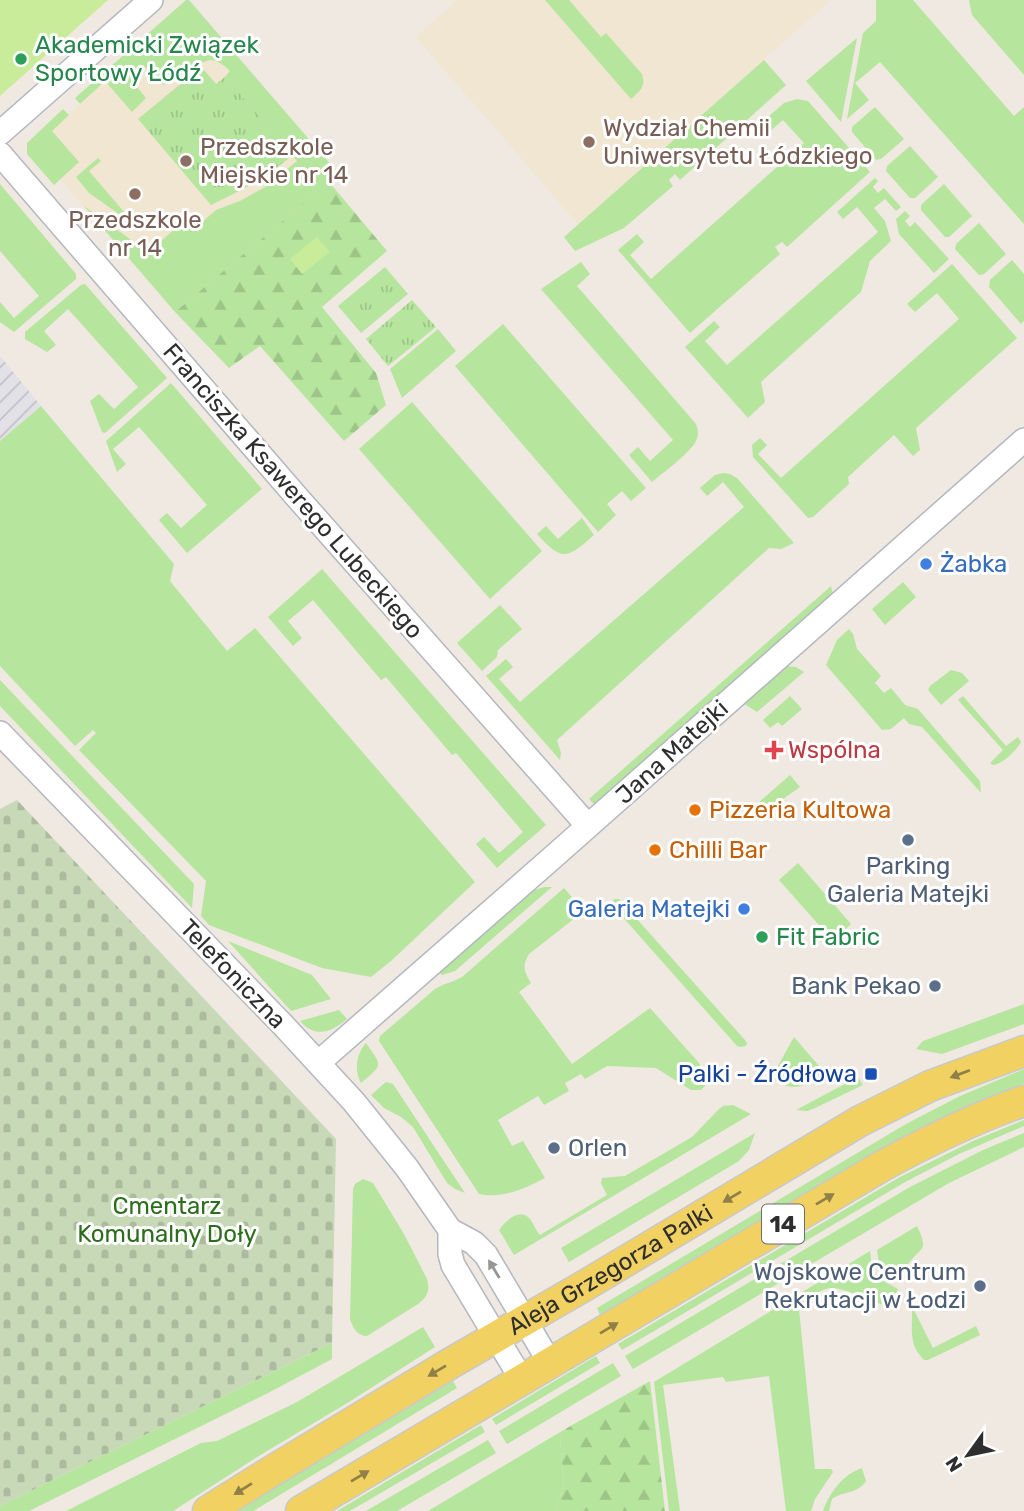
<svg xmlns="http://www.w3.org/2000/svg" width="1024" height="1511" viewBox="0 0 1024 1511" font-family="Rubik,sans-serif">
<defs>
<pattern id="industrial-furrows" width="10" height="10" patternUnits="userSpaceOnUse" patternTransform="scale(1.75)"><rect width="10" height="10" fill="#e3e1e8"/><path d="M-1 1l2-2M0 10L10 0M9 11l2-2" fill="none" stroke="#c3c1c7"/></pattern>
<pattern id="forest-firs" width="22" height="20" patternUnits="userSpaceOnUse" patternTransform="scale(1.75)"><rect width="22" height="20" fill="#b6e59e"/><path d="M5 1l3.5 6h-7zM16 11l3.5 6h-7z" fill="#9dc588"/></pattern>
<pattern id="cemetery-stones" width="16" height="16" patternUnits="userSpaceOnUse" patternTransform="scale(1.75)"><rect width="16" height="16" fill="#c8d9b8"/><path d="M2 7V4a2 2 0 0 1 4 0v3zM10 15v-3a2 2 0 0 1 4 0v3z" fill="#acbb9e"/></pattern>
<pattern id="park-tufts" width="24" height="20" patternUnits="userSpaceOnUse" patternTransform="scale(1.75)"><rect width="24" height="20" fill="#b6e59e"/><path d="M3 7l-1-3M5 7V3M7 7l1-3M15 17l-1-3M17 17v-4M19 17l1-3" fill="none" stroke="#9dc588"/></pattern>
</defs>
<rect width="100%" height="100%" fill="#efe9e1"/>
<path fill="url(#industrial-furrows)" d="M0 356 41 406 0 441Z"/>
<path fill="#f0e6d1" d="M457 0H831L578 224 416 37Z
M190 2 339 174 175 312 33 148Z"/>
<path fill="#b6e59e" d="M186 0H189L339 174 175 312 84 206 130 239 129 242 145 251 150 241 151 243 158 237 161 241 192 214 201 223 216 210 240 201 265 187 297 161 225 77 230 71C225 66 218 60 210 60 200 61 175 80 163 85L146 68 132 81 146 98 132 112 105 81 80 104 75 98Z
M545 0H569L601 37 606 33 642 74C646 87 640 91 631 99Z
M876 0H913L1014 116 1024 107V224L880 62 855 83 869 100 847 119 863 33 876 21Z
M969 0H1024V75L972 15Z
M857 38 841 122 806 81Z
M764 60 786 85 680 180 675 174 669 180 673 186 624 228 575 251 564 237Z
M797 99 808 101 870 172 787 247 782 242 775 247 780 254 690 333 618 250 637 234 644 242 630 255 651 279 804 143 783 120 769 132 761 123 784 103Z
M875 107 904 139 881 159 876 160 852 132V127Z
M63 109 69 115 52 131 79 162 54 185 27 154V143Z
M910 146 938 177 915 198H910L886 171 887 166Z
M98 158 101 161 89 171 136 226 89 193 76 177Z
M875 178 878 181 873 187 878 193 884 188 901 207 896 211 885 199 874 208 885 221 891 241 870 261 861 292 761 382 765 402 748 418 685 347 714 321 720 327 705 341 727 365 878 232 857 207 843 219 837 212Z
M0 184 76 274V279L14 332 0 322V302L14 318 39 296 0 251Z
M944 184 972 216 949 237H945L921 210V205Z
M905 211 910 216 905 221 910 227 915 222 949 259 934 273 899 234 896 219Z
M979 223 1006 254 984 274 979 275 955 249 956 244Z
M1012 260 1024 274V321L1021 324 989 287 990 280Z
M581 262 590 274 577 286 696 424C698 429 699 436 696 441 691 452 663 473 652 482L629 455 638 447 650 461 673 440 541 289Z
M952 264 1017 338 916 428 920 450 913 456 894 435 848 477 849 484 813 517 808 518 753 457 752 445 760 438 767 445 758 454 781 478 959 319 937 293 915 312 907 304Z
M85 284 167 378 105 433 102 432 90 401 99 394 114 409 138 387 68 309 44 331 56 345 47 352 25 339V332L81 285Z
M503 324 646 488 631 501 622 491 607 504 616 515 598 532 455 366Z
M438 329 456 351 402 398 390 369Z
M171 383 262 489 187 553 159 520 167 513 181 528 207 505 139 427 113 449 126 464 117 472 106 441Z
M412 402 542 551 490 599 359 449Z
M41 406 174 564 170 581 227 651 255 628 475 882 391 961 371 977 322 968 209 925 201 916 206 881 79 750 96 733 93 730 75 746 0 666V441Z
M723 473 730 474 737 478 794 543 781 549 769 548 557 740 561 753 560 760 486 676 506 659 513 667 499 679 520 702 744 507 723 482 707 496 700 488 715 475Z
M582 518 594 535C567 559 562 562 537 534L546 526 558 539Z
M322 569 546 825 497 868 476 844 484 837 499 853 523 832 456 753 452 755 386 677 381 680 313 600 288 621 302 638 293 646 268 617Z
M903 582 916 597 885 625 872 609Z
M831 586 833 594 597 803 594 804 589 799Z
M500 605 522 629 498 650 497 657 482 671 457 643Z
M849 629 853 634 857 649 881 676 875 683 884 693 891 688 905 705 918 709 980 781 981 793 922 727 909 724 904 718 891 729 882 730 826 665 837 640Z
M786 666 796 667 804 672 757 712 743 703Z
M951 670 962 673 969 681 941 705 928 690 930 686Z
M0 680 194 884 192 908 0 706Z
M790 696 802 709 782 726 778 722 770 728 763 720Z
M963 696 1006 746 1018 737 1021 742C1016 751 1003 764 993 765L990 763 1003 750 958 700Z
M790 775 800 787 766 811 757 813 751 809Z
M798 863 851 924 833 941 779 880Z
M544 887H552L455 971 442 975 439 972 532 891Z
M564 888 584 911 529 954C522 965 524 972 531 983L519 992 572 1064 650 1008 699 1063 705 1077V1086L701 1090H691L656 1068 607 1066 585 1079 581 1074 565 1083 569 1091 544 1105 538 1096 498 1120 512 1146 523 1141 545 1178C524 1189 503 1199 479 1194L379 1041 380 1036 435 989C443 984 453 982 462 977Z
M615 899H619L745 1040 747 1043 746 1046 740 1047 737 1046 612 905V901Z
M228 941 312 975 331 999 291 1011Z
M1024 1004V1024L942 1054 916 1049 923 1041Z
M339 1010 347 1019C331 1032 316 1039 300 1021Z
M794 1037 825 1073C804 1084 797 1095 774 1079V1073Z
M366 1043C383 1067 383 1064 361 1083 354 1071 356 1054 366 1043Z
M1024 1069V1084C975 1103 927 1124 881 1149L600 1315 597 1308 906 1124 958 1097Z
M858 1077 863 1085 813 1109 807 1111 796 1110Z
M386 1082 393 1084 465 1193 455 1189 447 1183 413 1127 401 1117 384 1108 371 1095Z
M733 1105 751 1114 514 1255 499 1230C506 1221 519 1207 530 1219 534 1224 536 1231 540 1235L607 1195 601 1183 602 1178 625 1176 692 1137 719 1109 723 1106Z
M1024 1120V1126L959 1154 905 1182 622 1350 618 1344 900 1177 973 1141Z
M755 1133 749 1150 739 1161 569 1262 561 1248Z
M1024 1133V1147L949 1183 633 1369 625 1356 910 1187 983 1150Z
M363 1179 373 1183 404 1234 427 1279C430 1290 428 1297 418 1304L367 1336C357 1336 353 1328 350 1319L353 1189 355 1184Z
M917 1226C930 1253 920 1246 907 1266 904 1271 902 1277 900 1283 875 1271 881 1275 877 1250Z
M870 1251 872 1269 878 1278 898 1289 892 1306 889 1307C875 1303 844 1287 831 1288 820 1289 805 1300 799 1309L815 1469H831L833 1472 815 1499 811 1511H786L769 1376 726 1382 723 1377 663 1385 680 1511H669L654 1382Z
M912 1306 933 1348 976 1326 980 1335 928 1360H924C907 1343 913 1327 912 1306Z
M423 1327 435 1347 349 1402 262 1454 173 1511H66L201 1443 217 1441 297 1402Z
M332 1343V1359L268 1393 29 1511H0V1506Z
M596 1356 600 1363 496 1425 492 1419Z
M613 1363 621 1376 507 1444 499 1431Z
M453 1381 457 1388 253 1511H239L298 1473Z
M481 1425 485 1432 350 1511H337Z
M567 1428 560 1436 564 1487 554 1511H428Z
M488 1440 496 1453 397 1511H366Z
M862 1468 866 1481C856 1495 845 1490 832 1499L829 1511H823C830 1492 842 1475 862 1468Z"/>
<path fill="url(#forest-firs)" d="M329 182 387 251 322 307 376 373 386 405 344 441 260 346 229 368 175 312Z
M650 1381 665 1511H554L564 1487 560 1436 567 1428Z"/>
<path fill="url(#cemetery-stones)" d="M17 800 336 1139 332 1343 0 1506V809Z"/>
<path fill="url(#park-tufts)" d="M204 70 216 84 225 77 293 155 261 180 211 205 138 119 178 86Z
M385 267 408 294 361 333 338 306Z
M412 300 436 327 388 366 366 339Z"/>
<path fill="#c9ec9a" d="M0 0H108L0 96Z
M317 237 330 252 302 274 290 259Z"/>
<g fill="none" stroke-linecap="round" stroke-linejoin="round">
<g stroke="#b4b7c1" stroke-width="26">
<path id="minor" d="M0 133 151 0
M0 154 296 496 588 826
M0 733 283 1025 354 1102 407 1168 450 1230 474 1243 486 1255 550 1363
M318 1063 552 858 1024 440
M450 1230V1254L453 1265 522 1380"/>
</g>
<g stroke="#c9c9c9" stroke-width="33">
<g id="major">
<path id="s1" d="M208 1511 272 1471 451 1363 584 1286 860 1121 930 1086 1024 1051"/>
<path d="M301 1511 882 1166C928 1141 974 1118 1024 1101"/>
</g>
</g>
<use href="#minor" stroke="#fff" stroke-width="23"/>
<use href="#major" stroke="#f2d163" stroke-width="30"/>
</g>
<defs><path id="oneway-solid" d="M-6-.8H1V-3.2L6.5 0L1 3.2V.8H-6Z" transform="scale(1.75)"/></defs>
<g fill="#908048">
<use href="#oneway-solid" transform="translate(960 1074) rotate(159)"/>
<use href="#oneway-solid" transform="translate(732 1197) rotate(149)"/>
<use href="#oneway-solid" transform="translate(825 1199) rotate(-31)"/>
<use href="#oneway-solid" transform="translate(609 1328) rotate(-31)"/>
<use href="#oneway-solid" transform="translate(437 1371) rotate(149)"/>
<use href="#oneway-solid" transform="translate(360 1476) rotate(-31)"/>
<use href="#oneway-solid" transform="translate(243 1489) rotate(148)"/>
</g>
<use fill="#969696" href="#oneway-solid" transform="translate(494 1269) rotate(-121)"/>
<g fill="#2e9e5b" stroke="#fff" stroke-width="2.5">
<circle cx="21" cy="59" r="7"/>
<circle cx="762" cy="937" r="7"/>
</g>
<g fill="#8d6e63" stroke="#fff" stroke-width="2.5">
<circle cx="589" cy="142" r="7"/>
<circle cx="186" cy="161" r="7"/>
<circle cx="135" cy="194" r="7"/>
</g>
<g fill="#3f7fe0" stroke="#fff" stroke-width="2.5">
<circle cx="926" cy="564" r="7"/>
<circle cx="744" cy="909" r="7"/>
</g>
<path fill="#e0444e" stroke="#fff" stroke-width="2.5" d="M770.5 739.5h7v7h7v7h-7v7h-7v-7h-7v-7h7z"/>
<g fill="#e8710a" stroke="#fff" stroke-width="2.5">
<circle cx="695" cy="810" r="7"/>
<circle cx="655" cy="850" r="7"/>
</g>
<g fill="#5c6f8a" stroke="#fff" stroke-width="2.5">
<circle cx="908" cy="840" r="7"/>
<circle cx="935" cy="986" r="7"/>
<circle cx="554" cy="1148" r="7"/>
<circle cx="980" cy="1286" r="7"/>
</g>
<rect fill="#1a4fb4" stroke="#fff" stroke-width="2.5" x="864" y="1067" width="14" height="14" rx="3.5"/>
<g text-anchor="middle" stroke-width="6" stroke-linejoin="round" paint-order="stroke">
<rect fill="#fff" stroke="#6d6d6d" stroke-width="2" x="762" y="1204.5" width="42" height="39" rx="5"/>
<g font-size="23" font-weight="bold" fill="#2e2e2e">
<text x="783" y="1232">14</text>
</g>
<g font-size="24" fill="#27864d" stroke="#fff" text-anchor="start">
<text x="35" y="53">Akademicki Związek<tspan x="35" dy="28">Sportowy Łódź</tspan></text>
<text x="776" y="945">Fit Fabric</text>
</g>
<g font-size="24" fill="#785e54" stroke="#fff" text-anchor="start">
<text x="603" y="136">Wydział Chemii<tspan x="603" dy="28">Uniwersytetu Łódzkiego</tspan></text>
<text x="200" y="155">Przedszkole<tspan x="200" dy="28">Miejskie nr 14</tspan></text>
<text x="135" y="228" text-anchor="middle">Przedszkole<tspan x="135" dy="28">nr 14</tspan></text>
</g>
<g font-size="24" fill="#2e2e2e" stroke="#fff">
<text transform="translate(293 491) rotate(49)" y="8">Franciszka Ksawerego Lubeckiego</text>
<text transform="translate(672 752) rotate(-42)" y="8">Jana Matejki</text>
<text transform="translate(233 974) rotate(46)" y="8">Telefoniczna</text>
<text dy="8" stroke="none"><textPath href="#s1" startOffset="469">Aleja Grzegorza Palki</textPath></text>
</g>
<g font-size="24" fill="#366cbe" stroke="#fff" text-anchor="start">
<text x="940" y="572">Żabka</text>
<text x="730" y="917" text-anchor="end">Galeria Matejki</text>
</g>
<g font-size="24" fill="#be3a42" stroke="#fff" text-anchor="start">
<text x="788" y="758">Wspólna</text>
</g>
<g font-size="24" fill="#c56008" stroke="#fff" text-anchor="start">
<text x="709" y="818">Pizzeria Kultowa</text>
<text x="669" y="858">Chilli Bar</text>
</g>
<g font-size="24" fill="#4e5e75" stroke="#fff" text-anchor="end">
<text x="908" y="874" text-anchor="middle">Parking<tspan x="908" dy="28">Galeria Matejki</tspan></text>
<text x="921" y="994">Bank Pekao</text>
<text x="568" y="1156" text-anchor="start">Orlen</text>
<text x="966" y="1280">Wojskowe Centrum<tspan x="966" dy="28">Rekrutacji w Łodzi</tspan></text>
</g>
<g font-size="24" fill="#164399" stroke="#fff" text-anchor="end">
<text x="857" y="1082">Palki - Źródłowa</text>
</g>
<g font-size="24" fill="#2c6e1b" stroke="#fff">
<text x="167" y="1214">Cmentarz<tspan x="167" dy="28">Komunalny Doły</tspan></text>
</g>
</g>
<g transform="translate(968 1455) rotate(237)" stroke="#ffffff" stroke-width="5" paint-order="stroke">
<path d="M0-5L12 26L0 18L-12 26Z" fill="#2e2e2e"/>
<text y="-10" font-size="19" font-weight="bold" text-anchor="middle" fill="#2e2e2e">N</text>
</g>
</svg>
